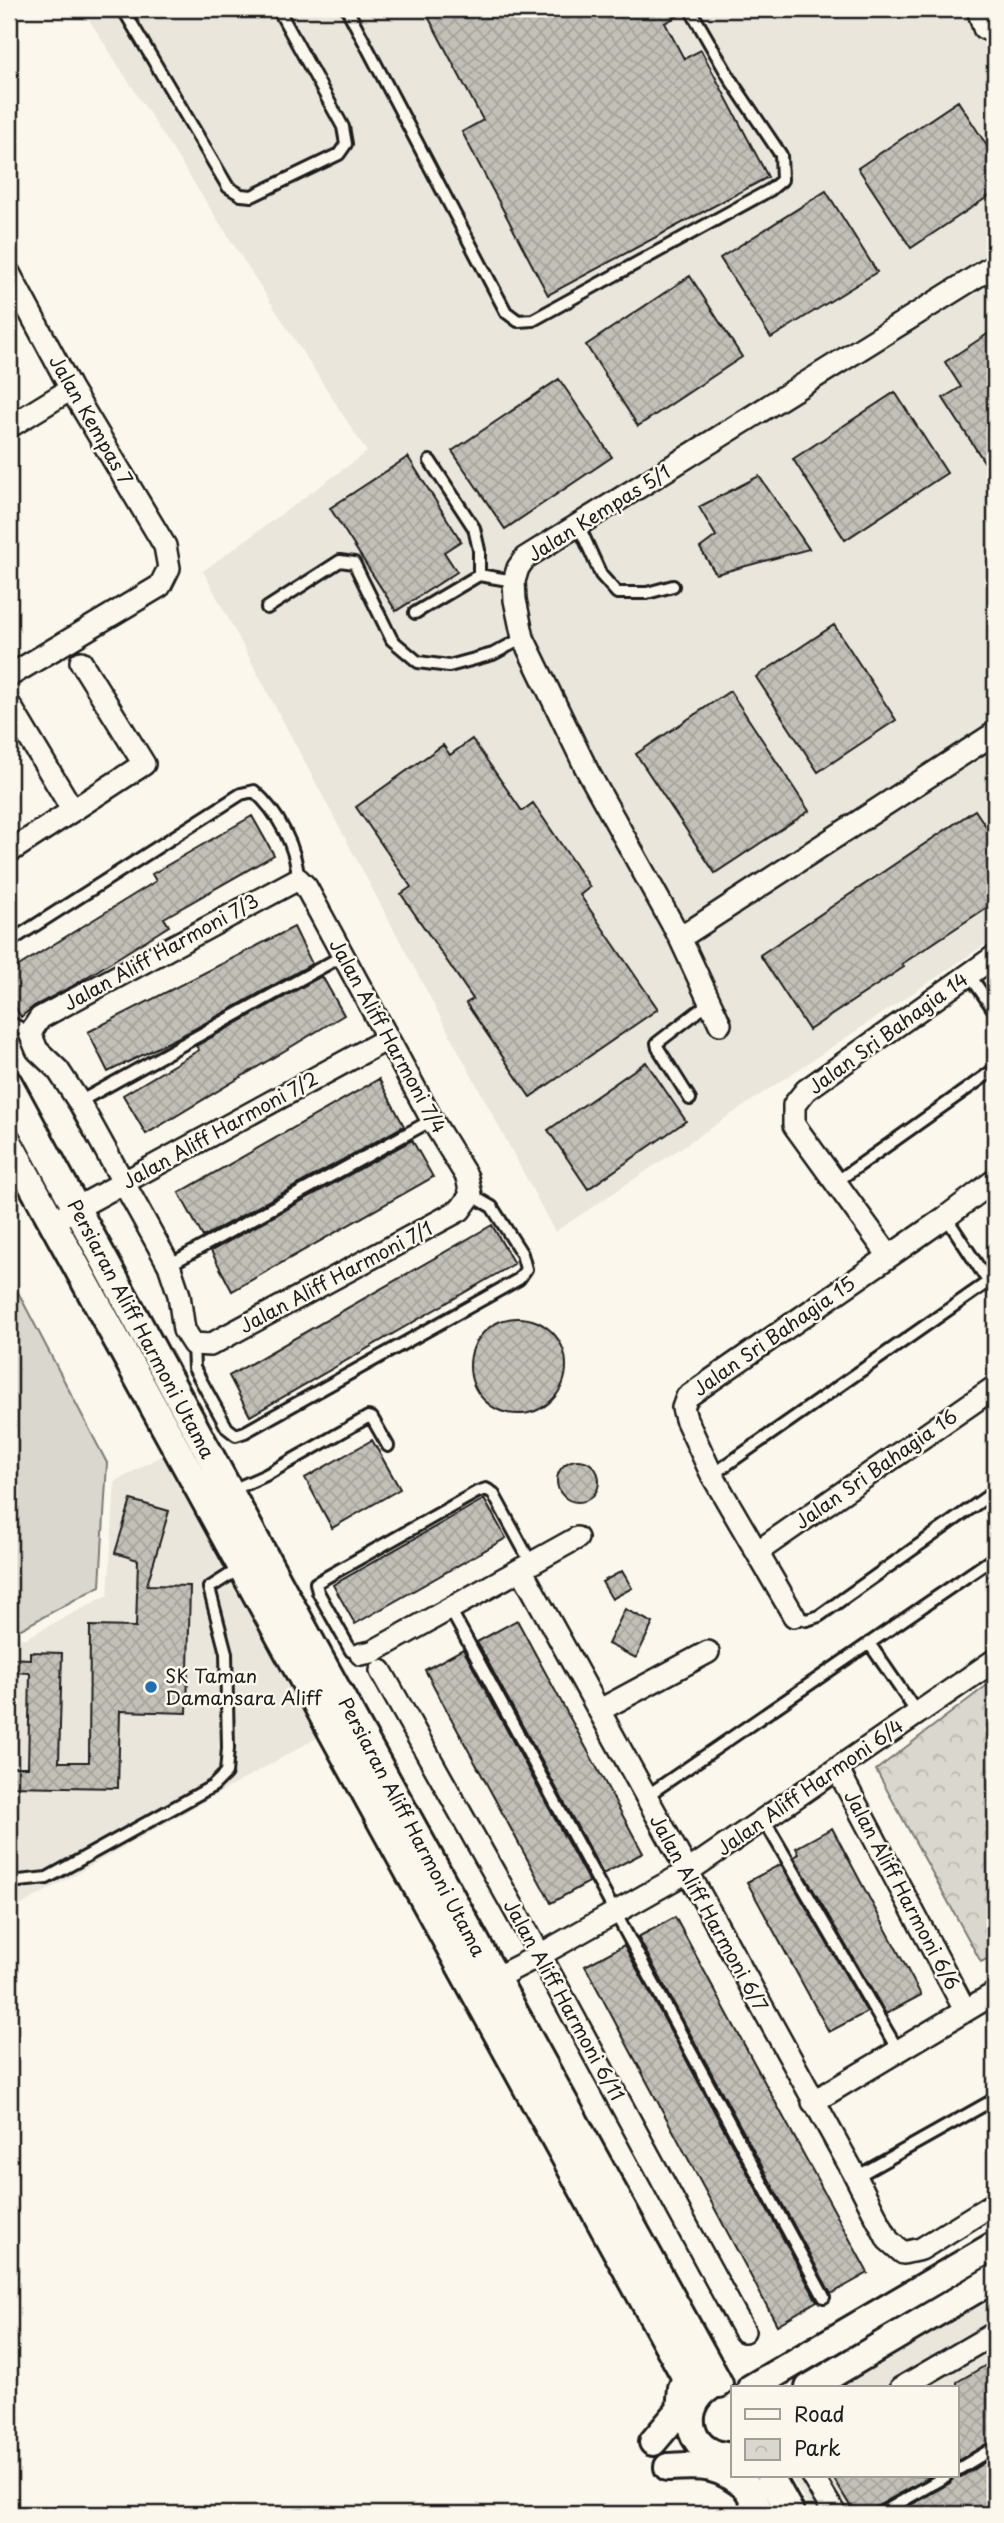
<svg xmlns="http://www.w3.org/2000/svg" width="1004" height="2523" viewBox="0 0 1004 2523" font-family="'Playpen Sans',sans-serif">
<defs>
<pattern id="park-crowns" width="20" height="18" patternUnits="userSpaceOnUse" patternTransform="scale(1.75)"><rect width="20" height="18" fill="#dad7ce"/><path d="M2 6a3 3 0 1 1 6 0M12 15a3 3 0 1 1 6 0" fill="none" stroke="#bab8b0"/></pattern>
<pattern id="building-cross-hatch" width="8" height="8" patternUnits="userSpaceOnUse" patternTransform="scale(1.75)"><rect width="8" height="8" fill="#c3c0b8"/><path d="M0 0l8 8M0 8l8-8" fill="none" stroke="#a7a49e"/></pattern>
</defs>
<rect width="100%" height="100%" fill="#fbf7ec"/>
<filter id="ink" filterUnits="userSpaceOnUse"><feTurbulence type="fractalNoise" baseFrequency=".0143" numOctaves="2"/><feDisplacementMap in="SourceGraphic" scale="14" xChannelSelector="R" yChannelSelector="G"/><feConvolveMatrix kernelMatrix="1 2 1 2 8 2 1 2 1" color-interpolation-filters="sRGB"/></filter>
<g filter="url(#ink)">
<path fill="#eae6dc" d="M82 9H995V938L555 1232 203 571 367 452Z
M166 1453 320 1736 9 1912V1639L26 1638 108 1595 115 1482Z
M995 2298V2514H813L790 2476H957V2388H835Z"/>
<path fill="url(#park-crowns)" stroke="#7b7a75" stroke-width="2" d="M995 1679V1955L981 1962 876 1770Z"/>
<path fill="#dad7ce" stroke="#7b7a75" stroke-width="2" d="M9 1275 107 1463 100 1586 21 1629H9Z"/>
<path fill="url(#building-cross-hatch)" stroke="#1c1c1c" stroke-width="2" d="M424 9H682L683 13 665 23 684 59 701 50 768 177 548 295 462 132 483 120Z
M958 101 995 158V192L911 248 858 168Z
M826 191 877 272 771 338 720 258Z
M690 276 742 357 638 426 586 345Z
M995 329V456L985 463 943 398 961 387 945 362Z
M559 379 612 457 505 529 452 451Z
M895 392 947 473 845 540 793 459Z
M408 457 461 541 444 552 457 572 396 611 330 508Z
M759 476 809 549 716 574 700 548 716 536 699 507Z
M834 625 896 720 818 772 756 677Z
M730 691 809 811 715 873 636 754Z
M472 739 522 811 533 803 590 887 580 895 658 1009 530 1097 466 1003 473 999 401 894 411 887 356 807 443 745 450 755Z
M975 810 995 840V902L902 964 904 967 809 1030 760 955Z
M252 816 274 855 164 918 169 926 71 987 34 1006 21 1017 9 997V972L156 881 152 874Z
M294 927 312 964 189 1032 108 1072 88 1032Z
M322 976 344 1015 146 1134 123 1095 199 1050 196 1046Z
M646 1062 686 1121 588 1189 548 1130Z
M379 1079 404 1126 203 1237 179 1193Z
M412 1140 433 1177 232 1291 211 1251Z
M492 1225 514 1264 250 1416 229 1376Z
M470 1366a48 48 0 1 1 96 0a48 48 0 1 1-96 0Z
M372 1440 400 1489 332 1528 305 1478Z
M557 1481a21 21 0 1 1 42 0a21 21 0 1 1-42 0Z
M484 1499 506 1538 355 1624 333 1585Z
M131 1500 169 1511 147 1585 190 1586 187 1713 120 1711 118 1788 9 1786V1767H28L30 1673 9 1672V1658L30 1659V1652L62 1653 59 1762H89L90 1626 136 1627 138 1560 115 1553Z
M622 1571 632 1588 612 1599 602 1582Z
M625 1609 653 1623 636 1658 608 1644Z
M517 1620 643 1853 603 1874 477 1642Z
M463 1649 589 1882 551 1903 425 1670Z
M832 1828 921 1995 886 2014 794 1857 799 1854 796 1848Z
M781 1864 867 2012 829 2032 747 1882Z
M675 1917 868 2273 831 2294 638 1937Z
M624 1945 817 2301 777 2325 585 1966Z
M995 2360V2439L957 2461V2382Z
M995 2456V2514H895L950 2483 954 2477H961Z
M832 2476H931L876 2507 872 2514H855Z"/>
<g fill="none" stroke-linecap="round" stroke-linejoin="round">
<g stroke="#1c1c1c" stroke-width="16">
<path id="service" d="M123 9 228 187 241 195 252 196 339 154 346 144 343 127 278 9
M347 9 506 312 518 321 533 320 770 190 782 180 781 155 732 82 690 9
M430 461 474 528 479 550V575
M578 524 601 575 617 593H647L673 586
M267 608 340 561 354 563 392 640 418 662 449 666 493 654 523 638
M415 613 479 575 514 581
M9 942 241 794 254 791C278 812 297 848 298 879
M969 974 995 1012
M9 1022 30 1033
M690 1099 658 1048 657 1043 709 1003
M79 1102 344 955
M836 1182 995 1069
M946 1217 995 1292
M169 1265 432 1120
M193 1344 194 1368 227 1428 236 1435 245 1432 519 1279 526 1269 522 1254 492 1207 471 1195
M712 1475 995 1277
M230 1491 266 1475 368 1417 372 1418 388 1446
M449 1607 824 2297
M794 1616 807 1620 819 1616 995 1491
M869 1643 917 1713
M361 1654 351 1651 318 1592 316 1583 477 1492 486 1489 493 1493 531 1563
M645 1797 995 1557
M764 1820 899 2052
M9 1879 19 1881 47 1878 213 1786 226 1773 228 1748 226 1653 209 1588 242 1567
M856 2177 995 2099
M957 2470 995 2447
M880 2514 946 2476"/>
</g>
<g stroke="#1c1c1c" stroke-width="26">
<path id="minor" d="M978 9 984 28 995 33
M9 273 71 389 165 546 169 568 160 586 9 676
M9 427 71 389
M9 704 72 809
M9 852 144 764 81 662
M298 879 306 887 432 1120 467 1177 471 1195 460 1210 210 1345 193 1344 184 1330 179 1295 169 1265 79 1102 58 1070 37 1050 30 1033 40 1018Z
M680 938 995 733
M720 1024 680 938 587 770 523 638 515 600 514 581 518 568 525 558 995 265
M64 1215 387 1039
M889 1256 794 1125V1105L806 1090 995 956
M757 1552 995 1387
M521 1569 856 2177 888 2240 903 2253 921 2249 995 2203
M794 1616 712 1475 686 1419 683 1408 687 1397 946 1217 995 1180
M361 1654 372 1652 577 1538
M381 1671 540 1955 744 2331
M600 1710 708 1652
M838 1770 965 2010
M482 1985 540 1955 687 1872 995 1660
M813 2102 995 1993
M901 2388 995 2333
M812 2476 835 2514"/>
</g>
<g stroke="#1c1c1c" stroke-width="32">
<path id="tertiary" d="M9 1084C243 1519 479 1952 719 2384
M9 1143 697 2398
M710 2387C675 2410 691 2459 733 2456
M751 2388 995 2245
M809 2388 995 2278
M653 2442 680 2410 682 2388
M668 2467C704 2465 718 2464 747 2488
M741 2476 761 2514
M770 2476 791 2514"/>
</g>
<use href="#service" stroke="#fbf7ec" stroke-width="10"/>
<use href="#minor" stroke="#fbf7ec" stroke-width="21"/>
<use href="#tertiary" stroke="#fbf7ec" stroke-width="26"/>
</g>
</g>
<circle fill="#1f6fb2" stroke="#fbf7ec" stroke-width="2.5" cx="151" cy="1687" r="7"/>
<g text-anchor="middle" stroke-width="5" stroke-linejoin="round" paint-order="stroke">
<g font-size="19" fill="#1c1c1c" stroke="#fbf7ec">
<text transform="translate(91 420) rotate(60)" y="7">Jalan Kempas 7</text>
<text transform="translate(599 513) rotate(-32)" y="7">Jalan Kempas 5/1</text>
<text transform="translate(161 952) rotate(-29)" y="7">Jalan Aliff Harmoni 7/3</text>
<text transform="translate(888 1033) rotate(-36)" y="7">Jalan Sri Bahagia 14</text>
<text transform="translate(388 1036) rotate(61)" y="7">Jalan Aliff Harmoni 7/4</text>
<text transform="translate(220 1130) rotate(-29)" y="7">Jalan Aliff Harmoni 7/2</text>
<text transform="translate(336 1277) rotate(-28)" y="7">Jalan Aliff Harmoni 7/1</text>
<text transform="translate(141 1329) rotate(62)" y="7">Persiaran Aliff Harmoni Utama</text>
<text transform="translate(774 1336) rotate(-35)" y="7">Jalan Sri Bahagia 15</text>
<text transform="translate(876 1469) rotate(-35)" y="7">Jalan Sri Bahagia 16</text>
<text transform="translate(810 1787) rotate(-35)" y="7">Jalan Aliff Harmoni 6/4</text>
<text transform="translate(412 1827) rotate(62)" y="7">Persiaran Aliff Harmoni Utama</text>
<text transform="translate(902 1890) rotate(62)" y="7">Jalan Aliff Harmoni 6/6</text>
<text transform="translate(709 1913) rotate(61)" y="7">Jalan Aliff Harmoni 6/7</text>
<text transform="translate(564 2000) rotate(61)" y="7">Jalan Aliff Harmoni 6/11</text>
</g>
<g font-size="19" fill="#1c1c1c" stroke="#fbf7ec" text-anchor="start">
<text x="165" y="1683">SK Taman<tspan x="165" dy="22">Damansara Aliff</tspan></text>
</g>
</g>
<rect width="1004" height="2523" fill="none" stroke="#fbf7ec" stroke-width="35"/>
<rect x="18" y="18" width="969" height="2488" fill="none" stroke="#1c1c1c" stroke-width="2.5" filter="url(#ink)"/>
<rect x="731" y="2386" width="228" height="91" fill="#fbf7ec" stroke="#a29f99" stroke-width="2"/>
<rect x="745" y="2409" width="35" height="10" fill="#fbf7ec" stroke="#a29f99" stroke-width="2"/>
<text x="794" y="2422" font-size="21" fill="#1c1c1c">Road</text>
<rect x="745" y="2439" width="35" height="21" fill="url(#park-crowns)" stroke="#a29f99" stroke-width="2"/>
<text x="794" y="2456" font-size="21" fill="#1c1c1c">Park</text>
</svg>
